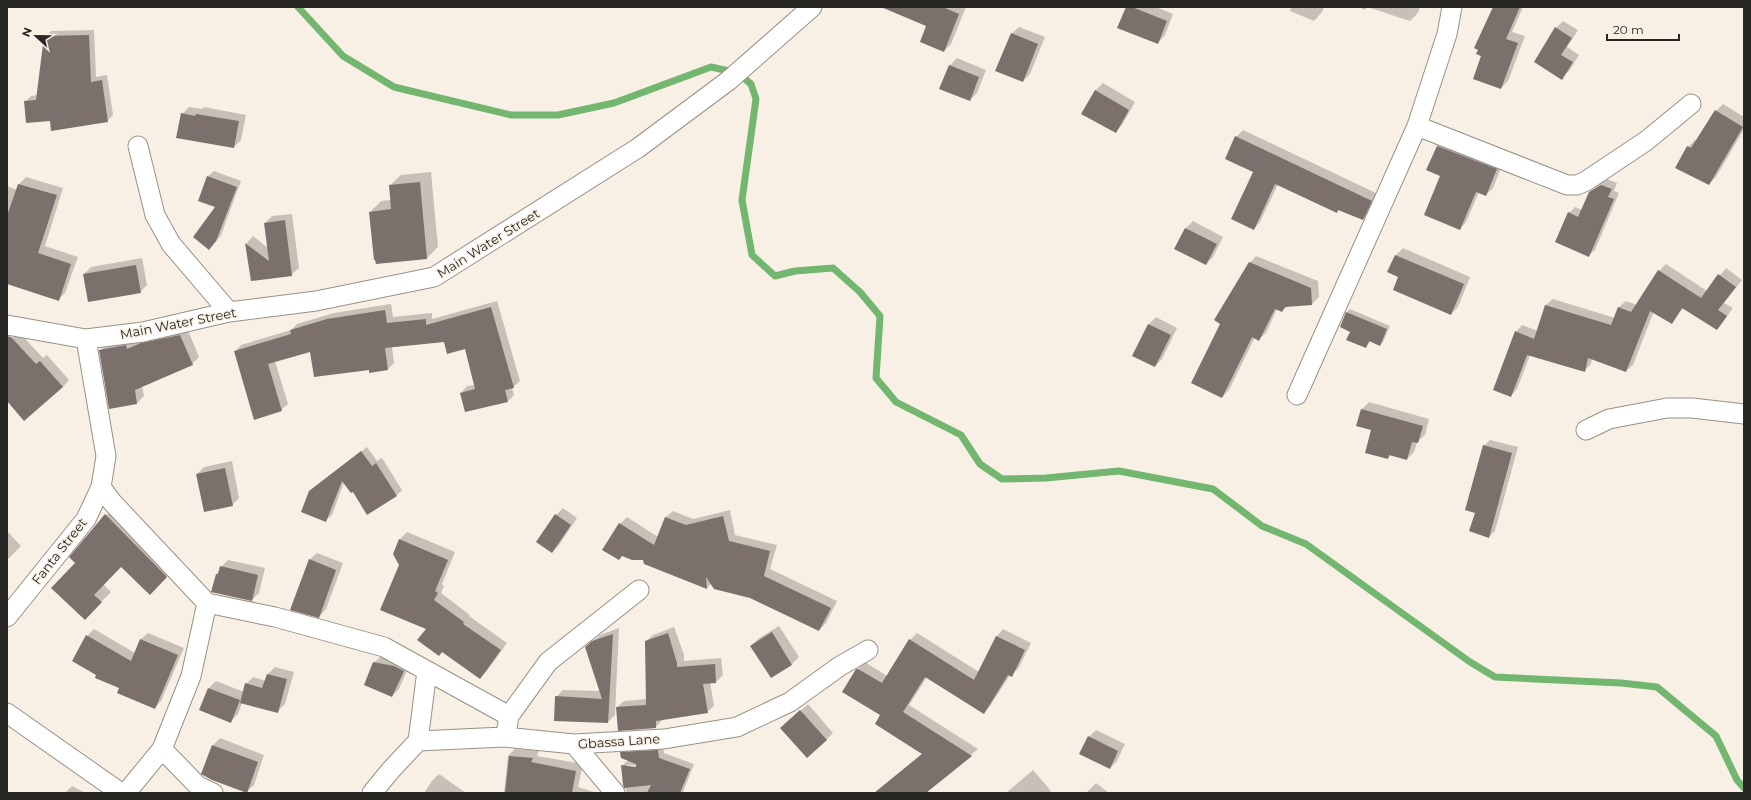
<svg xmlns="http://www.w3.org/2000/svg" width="1751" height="800" viewBox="0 0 1751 800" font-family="Montserrat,sans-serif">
<rect width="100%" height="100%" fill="#f8f0e5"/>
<path fill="#0003" fill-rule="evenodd" d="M896 7H966L951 44 944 51 927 26Z
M1127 7H1156L1173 14 1165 35 1158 43Z
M1292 7H1324L1322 12 1314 21 1290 11Z
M1359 7H1420L1418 13 1410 21 1367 7 1365 10Z
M1494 7H1523L1512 32 1525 36 1508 81 1501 88 1483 55Z
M1563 21 1578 30 1567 47 1579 55 1569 71 1561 78 1556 28Z
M1019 27 1045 37 1030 74 1023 81 1011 34Z
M94 30 96 77 107 75 113 115 107 121 51 120 25 102 31 96 38 95 45 37 51 31Z
M957 58 986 70 977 93 970 100 950 65Z
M1103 83 1135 102 1122 125 1115 132 1082 113 1096 90Z
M1723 104 1744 117V129L1716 177 1709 184 1688 147 1695 140 1697 141 1716 111Z
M189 107 202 109 204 107 246 115 241 140 234 147 182 114Z
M1243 130 1378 194 1370 212 1363 218 1339 210 1337 212 1278 184 1260 222 1254 229V172L1236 137Z
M1444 139 1503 163 1493 188 1486 195 1479 192 1466 222 1460 229 1441 176 1428 170 1437 146Z
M214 171 241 181 221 235 215 243 217 207 208 176Z
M431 172 438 247 427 258 377 263 370 212 381 201 391 200 390 185 401 175Z
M26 177 63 188 45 246 78 257 65 293 58 300 7 283V186L17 190 19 184Z
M1607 179 1617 183 1614 191 1619 193 1595 250 1589 255 1569 213 1575 207 1582 210 1590 192Z
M292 214 299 268 291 275 252 280 247 243 253 236 268 248 265 223 272 216Z
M1193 221 1223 237 1213 257 1206 264 1175 249 1186 228Z
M1403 248 1470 277 1458 307 1451 314 1399 276 1396 255Z
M1256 256 1318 281 1319 297 1312 304 1288 306 1282 311 1277 309 1266 333 1259 339 1255 337 1229 390 1222 397 1250 263Z
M142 258 147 285 140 292 84 274 91 267Z
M1666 264 1707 291 1726 268 1742 280 1724 303 1733 308 1723 322 1717 329 1684 307 1672 322 1654 311 1633 365 1626 371 1592 358 1591 364 1584 371 1530 355 1517 389 1511 396 1516 332 1522 325 1538 331 1546 305 1553 299 1615 318 1619 307 1626 301 1637 305 1659 271Z
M497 301 520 381 512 388 514 395 508 401 466 411 461 393 467 386 475 385 465 347 444 341 392 347 394 363 388 369H370L311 351 275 361 288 404 281 410 235 352 241 345 291 330 297 324 334 313 391 304 393 317 432 313V319Z
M1350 309 1390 326 1383 342 1380 345 1371 341 1366 347 1351 331 1341 326 1347 312Z
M1156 317 1177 328 1162 359 1155 366 1149 324Z
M187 328 199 357 192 364 142 385 144 396 137 403 110 408 100 351 107 344 133 339 134 343 149 337Z
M19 332 43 358 47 355 69 380 63 387 7 372V343Z
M1369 402 1429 419 1425 435 1417 442 1414 452 1407 459 1391 455 1388 458 1373 430 1357 426 1362 409Z
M1490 440 1518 447 1495 531 1489 537 1476 512 1484 446Z
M367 447 377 461 382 458 402 490 397 495 368 513 353 490 344 482 332 515 326 520 310 491Z
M232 461 239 498 232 505 197 474 204 467Z
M115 505 176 566 150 594 121 566 103 584 111 592 94 609 77 563 71 557Z
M563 508 577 518 559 545 552 552 556 515Z
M730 510 735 535 777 545 770 569 837 601 826 623 819 630 751 597 711 584 707 588 644 559 623 555 619 559 620 524 627 517 658 537 666 517 673 511 693 519Z
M7 531 21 546 7 560Z
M407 532 455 552 442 584 444 586 441 593 470 615 469 616 507 643 487 671 480 678 443 651 439 655 400 565 394 554 400 539Z
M317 553 343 563 326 609 319 617 309 560Z
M228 560 265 568 259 593 252 600 217 574 221 567Z
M779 626 799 657 792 664 771 677 751 646 758 639Z
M674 627 684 655V661L721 658 723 675 716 682H710L714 706 707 712 663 719 656 727 619 729 617 707 624 701 647 699 646 641 653 635Z
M619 628 615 715 608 722 556 697 563 690 600 691 586 647 600 635Z
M94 629 135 653 141 639 148 633 184 648 161 701 155 708 97 674 87 636Z
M1003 629 1031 643 1018 669 1010 675 990 706 984 712 927 677 909 705 978 749 925 793H885L881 788 923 753 881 715 857 670 865 662 887 676 910 640 917 633 979 672 997 636Z
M381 656 410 663 399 689 392 696 374 663Z
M275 667 294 672 285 704 278 711 242 703 238 714 230 722 200 710 209 688 216 681 244 692 246 684 253 677 266 681 268 674Z
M808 704 833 733 826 740 789 721Z
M1096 730 1125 744 1117 761 1110 768 1089 737Z
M220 738 264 755 254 785 246 792 213 745Z
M663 745 664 753 694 764 683 792 685 793H627L624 785 622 766 628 760 621 753 627 747ZM627 765 641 766V768L627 767Z
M515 749 539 751 537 756 583 764 578 787 597 793H504L508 756Z
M1033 770 1051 791 1049 793H1006Z
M439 774 466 793H424L432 781Z
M1096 783 1109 793H1086Z
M72 786 85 793H65Z"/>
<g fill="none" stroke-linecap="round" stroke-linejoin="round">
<path stroke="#73b66f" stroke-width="7" d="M298 7 343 56 394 87 511 115H558L614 103 711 67 738 73 751 84 756 99 742 200 752 255 775 276 795 271 833 268 860 292 880 316 876 378 896 402 961 435 980 464 1002 479 1046 478 1119 471 1213 489 1262 526 1306 544 1470 662 1495 677 1621 683 1657 687 1716 736 1737 780 1744 788"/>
</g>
<path fill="#7b706b" d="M881 7H943L959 14 944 52 920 42 926 26Z
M1126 7H1132L1167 21 1158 44 1117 28Z
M1493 7H1520L1506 39 1518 43 1501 89 1473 79 1481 56 1476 54 1478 50 1474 48Z
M1555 27 1572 38 1561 55 1573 62 1562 80 1534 62Z
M1011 33 1038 44 1023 82 995 71Z
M89 35 91 82 102 80 108 122 51 131 50 121 26 123 24 101 36 100 44 36Z
M949 65 979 77 970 101 939 89Z
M1095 90 1129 110 1116 133 1081 114Z
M1715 110 1743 127 1709 185 1675 168 1687 146 1691 148Z
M181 113 195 116 196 114 239 121 234 148 176 138Z
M1235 136 1372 201 1363 220 1338 210 1337 213 1275 184 1254 230 1231 219 1253 172 1225 159Z
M1437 146 1497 169 1486 196 1476 192 1460 230 1424 215 1440 176 1426 170Z
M207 176 237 187 216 241 209 250 193 237 215 207 198 201Z
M420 182 427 259 376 264 375 260H374L369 212 391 209 389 185Z
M18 184 57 195 38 253 71 264 59 301 7 284V216Z
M1601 185 1612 189 1608 197 1614 199 1589 257 1555 242 1568 212 1578 217 1589 192Z
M285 220 292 276 251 281 245 243 269 261 264 223Z
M1185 228 1217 244 1206 265 1174 249Z
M1395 255 1464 284 1451 315 1393 290 1398 277 1387 272Z
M1249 262 1311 288 1312 305 1285 307 1282 312 1275 309 1259 341 1252 337 1222 398 1191 383 1220 324 1214 320Z
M136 265 141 293 88 302 83 274Z
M1658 270 1701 298 1718 274 1736 287 1718 310 1727 316 1717 330 1682 308 1672 324 1650 311 1626 372 1588 358 1585 372 1527 355 1511 397 1493 390 1515 331 1534 339 1545 305 1611 325 1618 307 1631 312Z
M491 307 514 388 505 390 508 402 465 412 460 393 475 389 465 349 447 354 444 342 385 348 388 370 369 373V370L314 377 310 352 268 364 282 411 254 420 234 351 291 334 290 330 327 319 385 310 387 323 426 319V325Z
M1346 312 1387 329 1380 346 1369 341 1366 348 1346 340 1350 332 1340 327Z
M1148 324 1171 335 1155 367 1132 356Z
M180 335 193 365 135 390 137 404 109 409 99 350 126 345 127 349 141 343Z
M7 336 11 337 36 364 40 361 63 387 24 421 7 401Z
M1361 409 1423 426 1418 443 1412 442 1407 460 1389 455 1388 459 1365 453 1371 430 1356 426Z
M1483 445 1512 453 1489 538 1469 531 1475 513 1465 510Z
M361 451 372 466 376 463 397 496 367 515 353 492 351 493 342 481 326 522 301 512 309 491Z
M225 468 233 506 204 512 196 474Z
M105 514 167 577 150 595 121 567 94 595 102 602 85 620 51 588 75 563 69 557Z
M555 514 571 525 552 553 536 542Z
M723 516 729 541 770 551 764 576 831 608 819 631 750 598 714 589 706 577 707 589 644 564 643 560H632L622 556 619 560 602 550 619 523 654 545 665 517 686 525Z
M399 539 448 560 435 591 438 593 434 600 464 622 463 624 501 650 480 679 442 652 439 656 417 640 426 629 380 610 399 565 393 554Z
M309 559 336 570 319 618 290 610Z
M220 566 258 575 252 601 211 592 216 574H218Z
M772 632 792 665 771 678 750 646Z
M668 633 677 663V667L715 664 716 683 703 684 708 713 656 721V728L618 731 616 707 646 705 645 641Z
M613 634 608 723 554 721 555 696 602 699 585 647 592 641Z
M86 635 131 661 140 639 178 655 155 709 117 693 119 688 95 678 96 675 72 661Z
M996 636 1025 650 1012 677 1008 675 984 714 925 677 903 712 972 756 926 793H874L922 754 875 724 880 715 842 692 856 669H858L882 683 909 639 974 680Z
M373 662 394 666 404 671 392 697 364 685Z
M267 674 287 679 278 713 240 703 245 683 262 688Z
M208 688 240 700 231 723 199 710Z
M800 710 827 740 807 758 780 728Z
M1088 736 1118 751 1110 769 1079 754Z
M212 745 258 762 247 793 212 780 201 774Z
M658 750 659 758 690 769 680 793H647L651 785 624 788 623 785 621 765 636 767V764L621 758 620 752Z
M509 756 533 758 531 762 576 771 572 793H505Z"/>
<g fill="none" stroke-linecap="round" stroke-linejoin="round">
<g stroke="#989187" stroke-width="21">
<path id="minor" d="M1417 126 1567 185H1577L1586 181 1646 141 1691 104
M138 146 155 215 171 244 229 312
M7 325 86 339 143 332 229 312 316 301 434 277 638 148 728 81 812 7
M1297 395 1417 126 1447 34 1452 7
M1586 430 1609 419 1667 408H1692L1744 414
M101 487 112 502 207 603 275 617 384 647 509 716
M7 617 86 519 101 487 106 456 86 339
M7 713 121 793
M507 728 509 716 548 662 639 590
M418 741 427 671
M574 744 615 793
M162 749 198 786 213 793
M126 793 162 749 191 676 207 603
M372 793 390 771 418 741 504 737 574 744 664 739 737 727 790 702 840 666 868 650"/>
</g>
<use href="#minor" stroke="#fff" stroke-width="19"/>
</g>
<g text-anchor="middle" stroke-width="3" stroke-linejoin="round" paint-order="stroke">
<g font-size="13" fill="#292723" stroke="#f8f0e5">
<text transform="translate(488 243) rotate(-32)" y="5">Main Water Street</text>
<text transform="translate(178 323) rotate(-11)" y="5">Main Water Street</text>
<text transform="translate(59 551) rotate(-52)" y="5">Fanta Street</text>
<text transform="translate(619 741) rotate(-4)" y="5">Gbassa Lane</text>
</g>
</g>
<rect width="1751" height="800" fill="none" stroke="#292723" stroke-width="16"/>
<g transform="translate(36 36) rotate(292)" stroke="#f8f0e5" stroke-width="3" paint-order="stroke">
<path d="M0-3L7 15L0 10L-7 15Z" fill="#292723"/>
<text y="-6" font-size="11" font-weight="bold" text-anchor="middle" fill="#292723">N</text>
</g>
<path d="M1607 34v6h72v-6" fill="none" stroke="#292723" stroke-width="2"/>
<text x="1613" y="34" font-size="12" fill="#292723" stroke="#f8f0e5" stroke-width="3" paint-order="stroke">20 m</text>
</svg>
